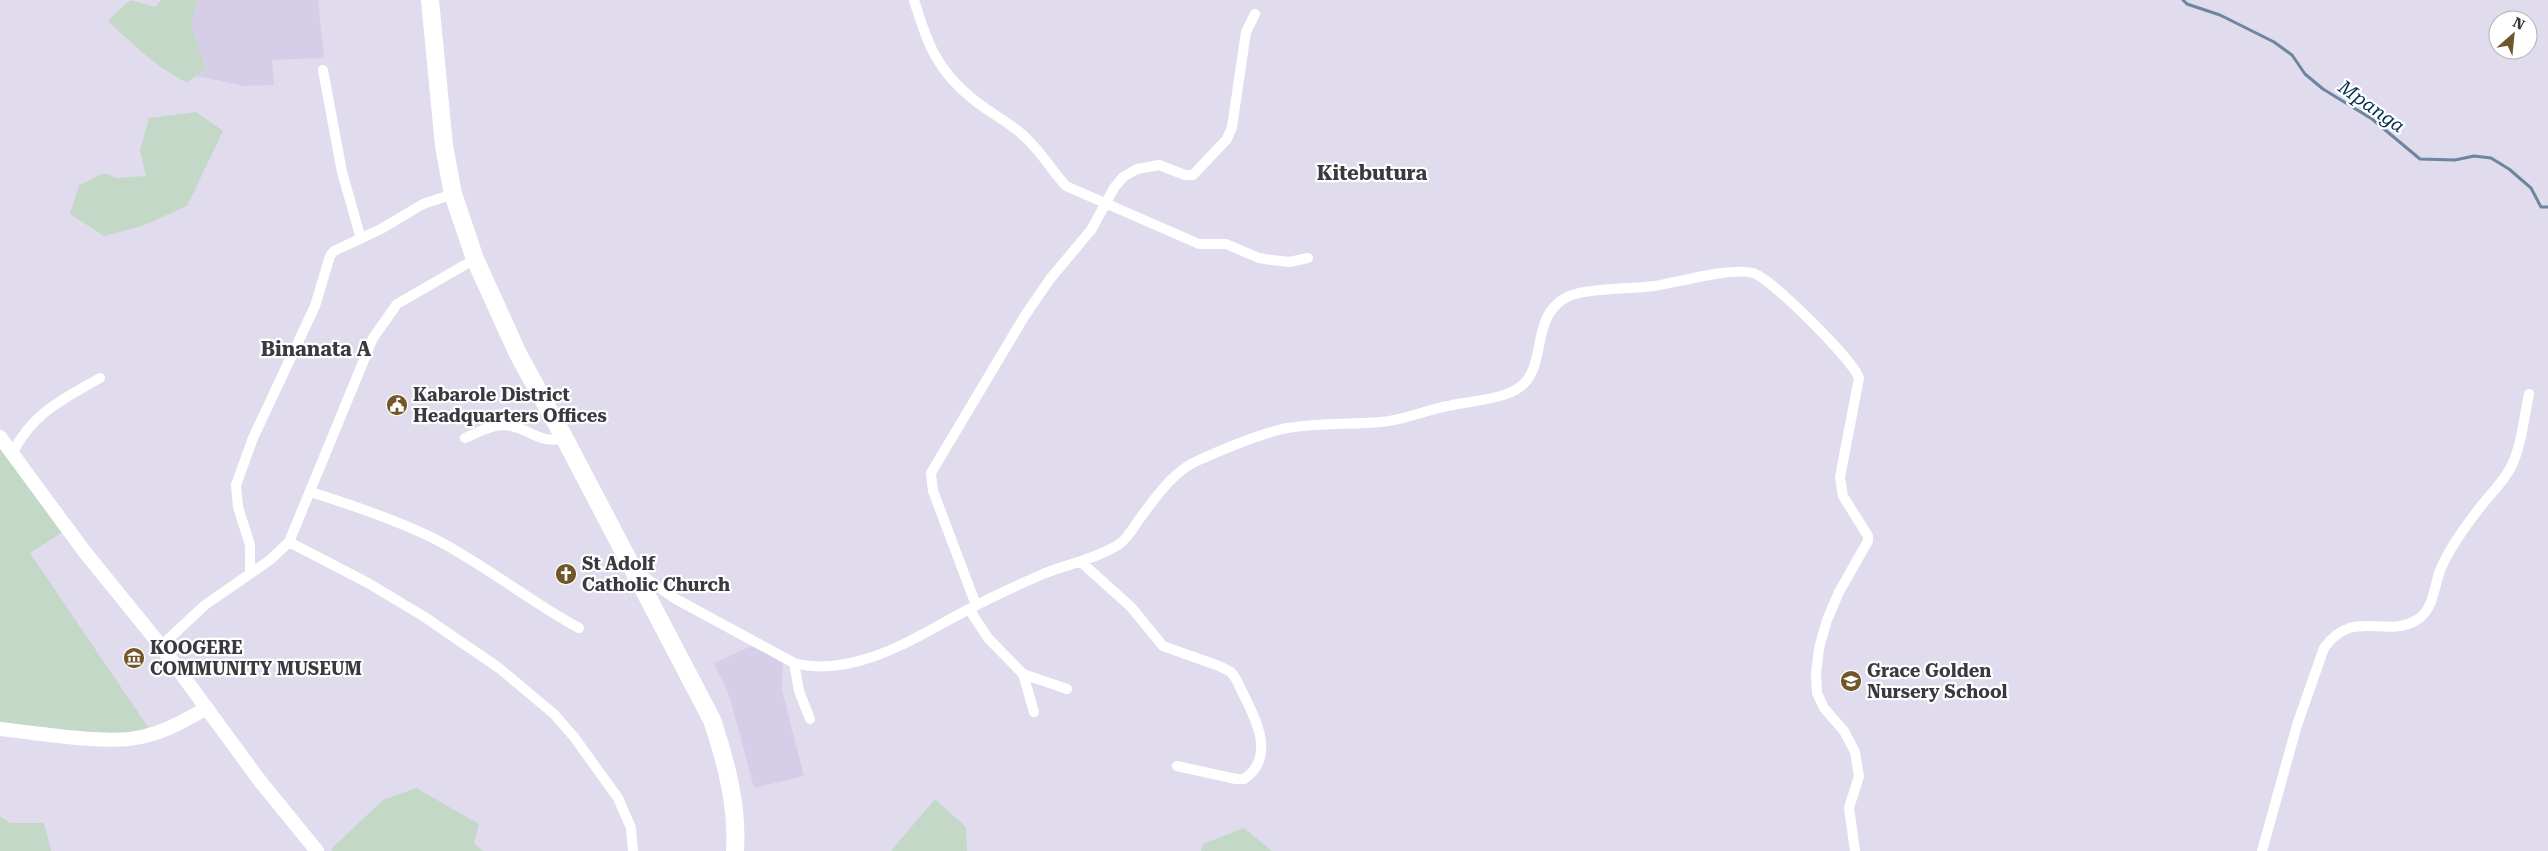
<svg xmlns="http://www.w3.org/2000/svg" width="2548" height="851" viewBox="0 0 2548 851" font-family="'Roboto Serif',serif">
<rect width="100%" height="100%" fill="#e1dbee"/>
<path fill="#d6cee8" d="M198 0H318L324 58 272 60 274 85 244 86 197 76 206 70 191 23Z
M756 644 783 658 782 689 804 776 754 788 730 698 714 663Z"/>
<path fill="#c3d8c7" d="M130 0 155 7 161 0H198L191 23 206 70 187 82C156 68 133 44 108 21Z
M196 112 223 131 187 206 142 226 104 236 70 214 79 185 105 173 116 178 146 176 140 150 149 118Z
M0 444 64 531 30 553 150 730 137 737 0 725Z
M416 788 479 824 474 843 483 851H333L331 849 383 800Z
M935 799 966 827 967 851H891Z
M0 816 10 823H44L51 851H0Z
M1244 828 1272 851H1201L1203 844Z"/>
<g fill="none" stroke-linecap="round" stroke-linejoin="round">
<path stroke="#6b869e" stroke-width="3" d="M2183 0 2187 4 2220 15 2274 42 2292 55 2305 74 2323 89 2372 119 2420 159 2455 160 2474 156 2491 158 2509 169 2531 188 2541 207H2548"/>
<path stroke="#fff" stroke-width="10" d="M914 0C927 43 937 71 974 100 990 113 1009 122 1024 136 1041 151 1051 170 1066 186L1199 244H1226L1259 258 1272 260 1289 262 1308 258
M323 70 342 172 361 239
M465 438C477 433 490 425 503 425 527 425 539 446 564 438
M12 454C32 413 63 399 100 378
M311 492C352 505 394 519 433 538 484 564 529 601 579 628
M289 542 368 583 423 616 499 668 554 714 574 737 618 798 631 828 633 851
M1081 562 1131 607 1163 646 1219 666 1231 672 1236 679C1249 708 1281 754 1244 779H1236L1177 766
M639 573 674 598 794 663C855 679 918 636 969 609 993 596 1018 585 1043 574 1068 564 1095 559 1118 545 1127 539 1133 529 1138 521 1155 498 1173 471 1199 460 1226 448 1254 436 1282 429 1315 422 1348 425 1381 422 1404 420 1426 410 1448 406 1468 401 1490 401 1509 393 1550 377 1529 330 1557 304 1563 298 1571 295 1579 293 1604 288 1630 289 1654 286 1680 282 1730 267 1753 273 1771 278 1853 360 1859 378L1840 477 1843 496 1868 536V541L1839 592 1827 620 1819 648 1816 674 1817 693 1824 708 1844 731 1855 752 1859 776 1849 808 1855 851
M250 574V545L238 507 236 485 253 438 315 306 330 256 334 251 381 229 423 204 453 194
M976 605 933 491 931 473 1024 317 1050 279 1091 230 1114 188 1123 177 1137 169 1159 165 1185 175H1193L1227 139 1232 127 1246 32 1255 14
M969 609 988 638 1023 674 1067 689
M161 646 205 605 270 560 289 542 373 338 397 304 475 259
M794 663 799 691 810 719
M1023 674 1034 712
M2262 851 2297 725 2324 648C2353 608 2384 638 2415 621 2435 610 2433 587 2441 568 2450 548 2464 528 2478 510 2489 495 2504 482 2512 465 2522 443 2524 417 2529 394"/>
<path stroke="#fff" stroke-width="14" d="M0 437 84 551 161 646 260 781 317 851
M0 729C38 733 106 745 141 737 165 732 186 720 207 708"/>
<path stroke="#fff" stroke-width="18" d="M430 0 444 146 453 194 475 259 518 354 566 441 712 720C726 762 738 806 735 851"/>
</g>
<defs>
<g id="civic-disc" transform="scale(1.125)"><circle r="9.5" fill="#705628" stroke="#fff"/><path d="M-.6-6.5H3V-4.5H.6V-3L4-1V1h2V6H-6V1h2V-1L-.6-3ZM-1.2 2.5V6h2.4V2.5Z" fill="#fff"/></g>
<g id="church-disc" transform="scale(1.125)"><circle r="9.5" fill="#705628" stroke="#fff"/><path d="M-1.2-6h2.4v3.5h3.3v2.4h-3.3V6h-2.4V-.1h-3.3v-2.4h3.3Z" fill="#fff"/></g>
<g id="museum-disc" transform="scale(1.125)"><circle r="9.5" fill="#705628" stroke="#fff"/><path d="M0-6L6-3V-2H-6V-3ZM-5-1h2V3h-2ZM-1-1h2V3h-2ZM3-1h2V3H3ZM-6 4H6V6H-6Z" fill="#fff"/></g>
<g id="school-disc" transform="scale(1.125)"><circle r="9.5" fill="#705628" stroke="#fff"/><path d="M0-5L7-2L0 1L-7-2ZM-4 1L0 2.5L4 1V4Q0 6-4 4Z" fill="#fff"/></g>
</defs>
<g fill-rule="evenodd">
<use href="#civic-disc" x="397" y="405"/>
<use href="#church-disc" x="566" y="574"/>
<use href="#museum-disc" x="134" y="658"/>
<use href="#school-disc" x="1851" y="681"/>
</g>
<g text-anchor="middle" stroke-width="4.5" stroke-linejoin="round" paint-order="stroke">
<g font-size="18" font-weight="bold" fill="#3b3940" stroke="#fff" text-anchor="start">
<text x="413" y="401">Kabarole District<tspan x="413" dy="21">Headquarters Offices</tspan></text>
<text x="582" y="570">St Adolf<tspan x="582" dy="21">Catholic Church</tspan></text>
<text x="150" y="654">KOOGERE<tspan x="150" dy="21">COMMUNITY MUSEUM</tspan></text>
<text x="1867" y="677">Grace Golden<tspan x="1867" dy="21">Nursery School</tspan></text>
</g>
<g font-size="19" font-style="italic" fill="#002e4f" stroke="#fff">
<text transform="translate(2372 106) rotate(35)" y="7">Mpanga</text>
</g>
<g font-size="20" font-weight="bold" fill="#3b3940" stroke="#fff">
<text x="1372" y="180">Kitebutura</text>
<text x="316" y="356">Binanata A</text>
</g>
</g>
<g transform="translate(2513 35) rotate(27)"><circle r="24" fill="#ffffff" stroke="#b1b0b3"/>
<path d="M0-4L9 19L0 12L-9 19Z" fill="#705628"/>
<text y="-8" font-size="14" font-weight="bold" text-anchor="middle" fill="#3b3940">N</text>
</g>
</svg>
